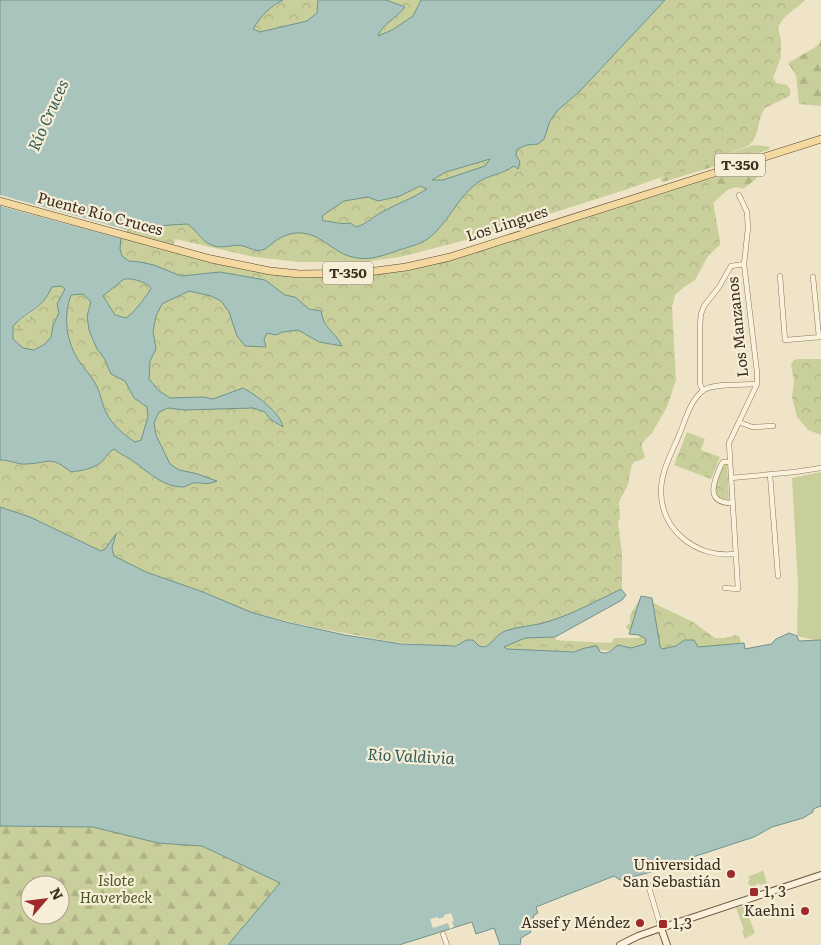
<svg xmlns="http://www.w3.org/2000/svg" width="821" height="945" viewBox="0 0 821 945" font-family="Literata,serif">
<defs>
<pattern id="forest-firs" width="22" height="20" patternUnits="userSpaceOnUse" patternTransform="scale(1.25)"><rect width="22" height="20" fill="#c9cf9b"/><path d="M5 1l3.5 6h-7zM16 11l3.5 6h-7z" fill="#aeb285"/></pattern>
<pattern id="wetland-marsh" width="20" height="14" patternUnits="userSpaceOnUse" patternTransform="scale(1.25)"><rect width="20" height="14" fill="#c9cf9b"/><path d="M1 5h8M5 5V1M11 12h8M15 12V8" fill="none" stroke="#aeb285"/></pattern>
<pattern id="park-crowns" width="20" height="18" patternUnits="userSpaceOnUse" patternTransform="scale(1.25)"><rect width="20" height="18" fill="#c9cf9b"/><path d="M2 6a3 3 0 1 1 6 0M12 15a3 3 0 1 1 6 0" fill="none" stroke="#aeb285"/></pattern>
</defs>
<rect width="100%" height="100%" fill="#f0e4c8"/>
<path fill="#c9cf9b" d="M821 472V640H814L797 636 798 586 792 478Z
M763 870 767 883 761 885 758 883 754 887 750 886 748 883 750 878 747 877 760 872Z
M746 905 750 914 748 915 755 933 745 939 742 931 744 930 736 908Z"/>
<path fill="url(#forest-firs)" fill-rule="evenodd" d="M821 37V106L799 104 796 75 788 63 819 45Z
M754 145 770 147 768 150 663 182 660 180 664 175Z
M757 166 759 170 756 179 743 189C727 183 723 197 711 204L680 187Z
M0 826 93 827 158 843 202 846 281 884 228 945H0ZM30 885H60V915H30Z"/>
<path fill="url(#wetland-marsh)" d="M61 286 23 348 13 339V326C18 321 23 318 29 314 39 308 48 297 52 287Z
M555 637 556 640 585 648 574 652 507 649 503 646 525 638Z"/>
<path fill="url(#park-crowns)" d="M212 0H805C796 10 783 14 778 28L781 40V57L773 78 776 83 787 85 790 89V96L765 108C756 121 761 138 746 147L625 190 470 239 400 257 361 262H299L254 257 175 239 173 251 299 274 403 268 707 178 712 195 720 242V245L708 256 695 280 684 287 675 295 672 307 676 380 667 407 652 433 642 443V447L645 457 643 459 634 462 631 467 628 485 619 502 620 519 618 522 622 553V592L550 638 552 640 611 643 614 638H639L640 634 627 629 626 626 630 623V615L641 597 693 622 715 638H725L736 635 740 637 741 645 671 654 506 645 478 646 461 642 457 645 439 646 393 642 317 628 243 611 83 546 0 509V370L47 295 92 241Z
M798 359H821V435L808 430 797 417 792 397 794 381 791 364 794 360Z
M687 432 705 439 701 450 720 457 711 479 674 465Z
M723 464H727L729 501 726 502 715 494 714 487Z"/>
<path fill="#a9c4bc" stroke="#6f938a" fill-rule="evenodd" d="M0 0H283C269 7 261 16 253 29L260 32 307 21 317 13 318 0H386L405 7C397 18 382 24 378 36L392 30 413 16 421 0H665L580 91 557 111 550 121 544 139 538 144 527 145 517 149 516 155 520 162 518 169 514 166C501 175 488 175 477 183 457 198 448 223 429 238 418 246 406 247 394 252 381 256 371 260 357 258 334 255 324 235 302 233 292 232 282 236 274 242 271 244 268 247 265 249 256 253 251 248 243 246 232 243 222 251 209 244 200 239 195 228 187 224L156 226 138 222 129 225 126 227 121 236 120 249 122 256 129 261 140 262 154 265 181 276 220 272 265 280 285 295 295 297 309 309 321 311C324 330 335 331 342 346L319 342 298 330 283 332 276 335 267 333 264 339 266 347 245 346 237 336 229 312 221 301 211 296 189 291 162 304 156 316 153 331 156 349 150 361 149 379 158 390 170 398 203 397 213 399 243 388C255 394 281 413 283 427L270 419 265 412 253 408 185 410 168 408 159 412 154 423 156 435 170 464 179 470 194 473 217 481C205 486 203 482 193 483 189 484 187 487 182 487 165 487 150 474 137 464 130 458 121 455 114 449 107 453 105 460 99 464 91 469 80 471 71 472 50 455 49 463 27 464 19 465 10 460 0 460ZM490 159 485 166 443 180H432L446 172ZM420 186 427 189C414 198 398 203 384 211 373 216 369 223 356 227L350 223C340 225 333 221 323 221L322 216 344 201 368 197 378 201 400 196ZM124 279C133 278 146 282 151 288 147 296 133 314 126 318L115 315 103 296ZM61 286 65 289 57 304 59 313 53 325 51 337 45 344 34 350 23 348 13 339V326C29 309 41 311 52 287ZM83 294 91 302 87 316 89 330 97 349 104 358 111 374 125 381 134 398 147 407 148 417 141 440 135 442C123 434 112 425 106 412 101 403 101 392 95 383 91 375 84 369 79 361 66 341 63 317 71 295Z
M0 507 30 517 101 551 105 549 116 534 112 548 114 556 146 572 203 592 253 613 290 623 345 635 401 644 456 646 466 640H473L479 646 484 647C493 644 495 635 505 631 519 626 536 626 550 621 575 613 598 600 621 589L626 595 622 600 555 637 525 638 504 647 507 649 574 652 585 648 597 646 600 652C608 655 612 650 618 645L631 648 645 644 646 639 639 635 629 634 641 596 652 598 660 646 662 649 676 646 684 640H694L698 647 744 643 745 649 771 644 776 639 789 633 797 636 799 641 821 640V806L813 809V812L803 818 772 827 754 837 693 857 690 861 686 863 620 880 614 876 536 907 538 913 533 916 535 922 530 930 531 932 521 938 520 945H500L494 928 476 934 472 922 399 945H228L280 883 202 846 158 843 93 827 0 826Z"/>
<path fill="#f0e4c8" d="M0 195 127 230 123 239 0 206Z
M451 913 454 921 452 922 454 927 450 929 448 923 433 928 430 919 438 917 439 919 444 917V915Z"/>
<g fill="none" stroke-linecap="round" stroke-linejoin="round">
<g stroke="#8d765c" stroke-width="5.5">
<path id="street" d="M780 276 785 340 821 337
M813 277 819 337
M703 391 700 384V325L701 314 704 306 719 287 731 266 744 264
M739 422 752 427 773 426
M729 462H723L721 465C714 481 704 503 732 503
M770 475 778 576
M731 478 795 472 821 468
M735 554C697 558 661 531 661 491 661 471 673 450 680 433 686 418 691 399 704 390 714 383 744 385 757 384
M725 588 738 589 729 443 757 384V372L744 264 748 228 747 212 739 195
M648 884 661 928
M443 934 447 945"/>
</g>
<g stroke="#6f573f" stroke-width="8">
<path id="secondary" d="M661 928 667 945
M620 945 638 936 661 928 821 875"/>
</g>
<g stroke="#5b4430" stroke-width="8">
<path id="primary" d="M0 201 211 259 270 271 300 274 361 273 406 267 450 257 821 139"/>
</g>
<use href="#street" stroke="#faf1dc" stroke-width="4.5"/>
<use href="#secondary" stroke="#faf1dc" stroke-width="6"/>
<use href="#primary" stroke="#f3d9a0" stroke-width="7"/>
</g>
<g fill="#9e2a2b" stroke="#f7eed8" stroke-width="2">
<circle cx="731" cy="874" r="5"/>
<rect x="749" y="887" width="10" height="10" rx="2.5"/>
<circle cx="805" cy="911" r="5"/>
<circle cx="640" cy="923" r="5"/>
<rect x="658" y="919" width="10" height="10" rx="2.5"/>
</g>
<g text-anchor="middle" stroke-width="4.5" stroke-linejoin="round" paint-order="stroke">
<g fill="#f7eed8" stroke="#756857" stroke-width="1">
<rect x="715" y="153.5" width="50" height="23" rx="4"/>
<rect x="323" y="261.5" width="50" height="23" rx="4"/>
</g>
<g font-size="14" font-weight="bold" fill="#3d2e20">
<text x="740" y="170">T-350</text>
<text x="348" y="278">T-350</text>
</g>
<g font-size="15" fill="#3d2e20" stroke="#f7eed8">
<text transform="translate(100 214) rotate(15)" y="5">Puente Río Cruces</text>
<text transform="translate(507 224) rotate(-18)" y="5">Los Lingues</text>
<text transform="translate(738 327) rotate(-96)" y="5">Los Manzanos</text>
</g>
<g font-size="15" fill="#3d2e20" stroke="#f7eed8" text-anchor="end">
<text x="721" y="870">Universidad<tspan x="721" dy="17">San Sebastián</tspan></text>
<text x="764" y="897" text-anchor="start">1, 3</text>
<text x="795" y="916">Kaehni</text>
<text x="630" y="928">Assef y Méndez</text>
<text x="673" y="929" text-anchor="start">1,3</text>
</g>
<g font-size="15" font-style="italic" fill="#4d5a26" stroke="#f7eed8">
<text x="116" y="886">Islote<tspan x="116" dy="17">Haverbeck</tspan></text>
</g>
<g font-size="16" font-style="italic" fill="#2f5d5a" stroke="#f7eed8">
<text transform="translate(48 115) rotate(-66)" y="6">Río Cruces</text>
<text transform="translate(411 756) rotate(3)" y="6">Río Valdivia</text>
</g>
</g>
<g transform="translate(45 900) rotate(62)"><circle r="24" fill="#f7eed8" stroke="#ada18e"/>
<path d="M0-4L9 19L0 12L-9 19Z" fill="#9e2a2b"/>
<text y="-8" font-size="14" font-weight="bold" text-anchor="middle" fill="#3d2e20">N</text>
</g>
</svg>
